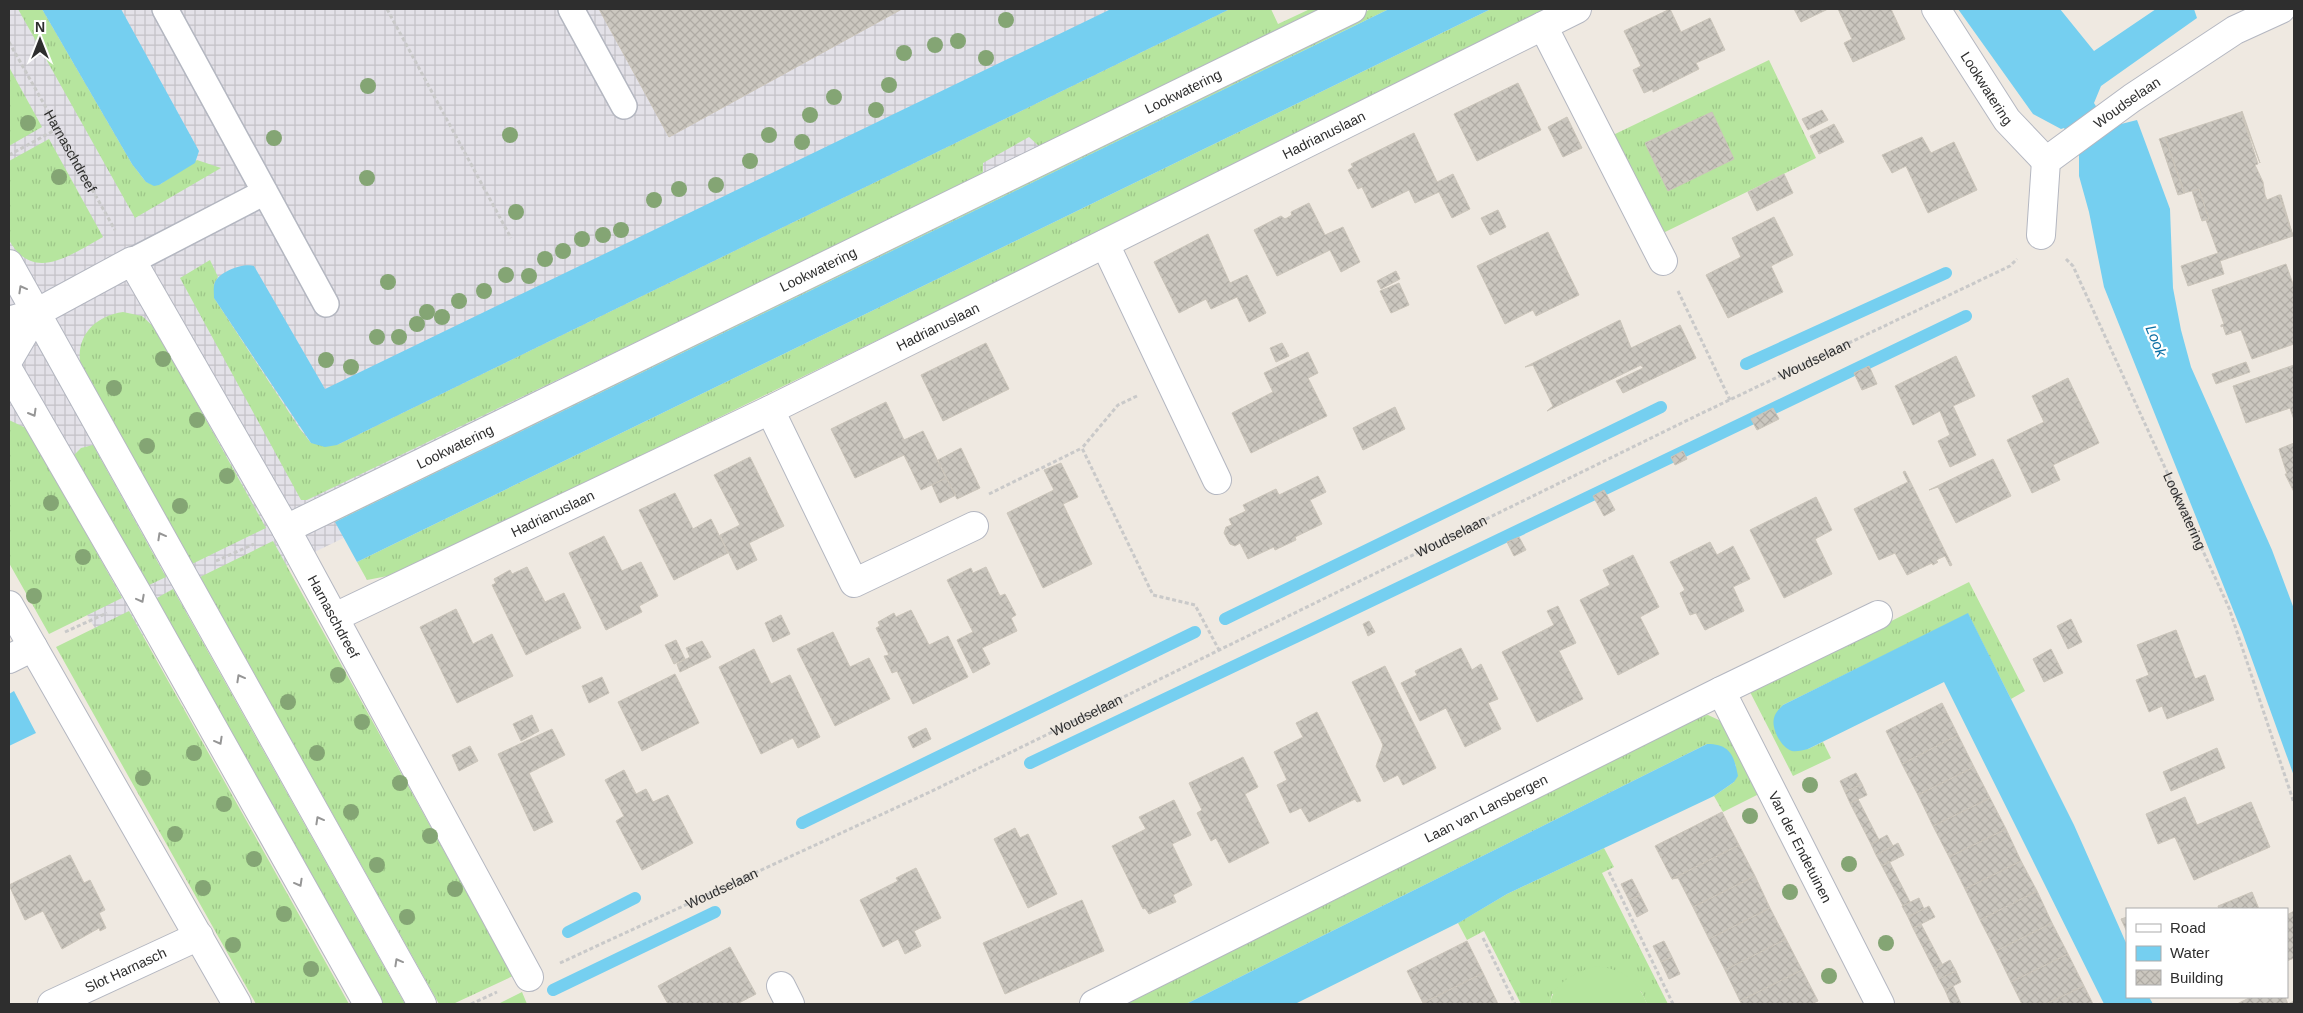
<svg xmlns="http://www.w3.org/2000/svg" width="2303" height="1013" viewBox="0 0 2303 1013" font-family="Arial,sans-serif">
<defs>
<pattern id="industrial-grid" width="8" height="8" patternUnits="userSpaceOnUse" patternTransform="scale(1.25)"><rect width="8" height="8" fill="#e3e1e8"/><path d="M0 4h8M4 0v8" fill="none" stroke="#c3c1c7"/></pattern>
<pattern id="grass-tufts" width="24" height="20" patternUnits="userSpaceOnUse" patternTransform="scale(1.25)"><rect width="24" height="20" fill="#b6e59e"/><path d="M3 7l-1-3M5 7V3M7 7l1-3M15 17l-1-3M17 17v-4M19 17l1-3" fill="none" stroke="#9dc588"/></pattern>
<pattern id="building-cross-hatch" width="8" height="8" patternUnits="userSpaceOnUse" patternTransform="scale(1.25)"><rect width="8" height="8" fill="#cbc7bf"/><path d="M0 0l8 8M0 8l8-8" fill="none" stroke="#afaba4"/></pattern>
</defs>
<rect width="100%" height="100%" fill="#efe9e1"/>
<path fill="url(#industrial-grid)" d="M9 9H1257L1304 71 109 652 9 483Z"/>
<path fill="url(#grass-tufts)" d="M18 9H42L132 164 146 182 159 185 197 160 221 168 135 218Z
M1230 9H1271L1278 24 1310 9H1332L1041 148 1029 137 983 163V172L979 178 791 271 782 272 307 500H301L180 278 210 260 218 277 214 284V298L300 429 311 443 337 445Z
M1371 9H1389L335 522 332 516Z
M1491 9H1557L398 574 367 580 357 562Z
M1769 60 1816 158 1661 234 1613 135Z
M9 67 42 127 9 146Z
M49 139 103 237C72 254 33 284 9 240V161Z
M123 312 142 316 155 328 266 528 192 564 80 362C77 334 96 316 123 312Z
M9 420 28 429 122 598 49 634 9 563Z
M93 445 166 577 147 586 74 455 81 448Z
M273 541 513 976 453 1004H439L200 577Z
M1969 582 2025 691 2011 699 1968 614 1783 705 1774 726 1808 749 1823 742 1831 758 1793 776 1750 692Z
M173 589 405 1004H381L155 599Z
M129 611 349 1004H256L56 647Z
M1708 715 1721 721 1759 794 1723 812 1714 796 1734 782 1736 766 1730 754 1707 744 1186 1004H1125L1701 716Z
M1604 848 1614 867 1602 873 1668 1004H1647L1641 991 1552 994 1550 1004H1521L1484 931 1467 940 1458 923 1507 894Z
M522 992 527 1004H498Z"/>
<path fill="#b6e59e" d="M1596 966C1622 969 1637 979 1647 1004H1550C1553 982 1577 972 1596 966Z"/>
<path fill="#75cff0" d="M42 9H121L199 151 195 163 159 185 154 186 146 182 132 164Z
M1111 9H1230L337 445 325 447 311 443 214 298C214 293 213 287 215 282 221 271 243 263 254 266L325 389Z
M1389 9H1491L357 562 335 522Z
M1958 9H2060L2094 51 2156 9H2194L2197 18 2101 86 2094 103 2109 127 2137 120 2170 209 2173 288 2181 330 2191 367 2272 550 2294 609V776L2242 632 2104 287 2089 212 2079 176V152L2064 128 2061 129 2033 114Z
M1968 613 2074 825 2127 945V997H2149L2153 1004H2104L1944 682 1808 749C1803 750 1797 752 1792 751 1781 748 1771 728 1774 718 1775 713 1780 708 1783 705Z
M14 691 36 733 9 746V694Z
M1707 744C1730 744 1734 755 1738 776L1734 782 1714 796 1507 894 1460 922 1295 1004H1186Z"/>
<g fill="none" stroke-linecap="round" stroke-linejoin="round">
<path stroke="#75cff0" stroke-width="12" d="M1746 364 1946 273
M1225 619 1661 407
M1030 763C1343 616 1654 464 1966 316
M802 823 1195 632
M568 932 635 898
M553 990 715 912"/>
</g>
<path fill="url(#building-cross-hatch)" stroke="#cbc5ba" d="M599 9H902L669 137Z
M1670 9 1681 32 1710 18 1725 50 1696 63 1699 69 1653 92V89L1644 93 1633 70 1641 66 1624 31Z
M1794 9H1828L1801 22Z
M1838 9H1891L1905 39 1853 62 1844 43 1852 39Z
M1518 83 1541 130 1477 161 1454 114Z
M1822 110 1828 120 1808 130 1802 119Z
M2242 111 2260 163 2241 112Z
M1712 112 1734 159 1668 191 1645 143Z
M2241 112 2258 164 2255 165 2263 182 2265 195 2267 200 2279 195 2293 236 2220 261 2224 274 2188 286 2181 266 2218 253 2206 220 2209 219 2199 189 2184 193 2165 137Z
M1567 117 1582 148 1563 157 1548 127Z
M1834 124 1844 142 1819 154 1810 136Z
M1414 133 1437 182 1453 174 1470 209 1452 218 1439 192 1415 203 1409 190 1372 208 1362 187 1358 189 1348 170 1353 167 1351 164Z
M1922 137 1931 153 1954 142 1977 190 1928 213 1906 166 1892 173 1882 155Z
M2165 137 2185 193 2178 195 2160 141 2159 139Z
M1784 174 1793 193 1757 211 1748 192Z
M2199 189 2209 219 2202 221 2192 191Z
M2279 195H2281L2293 236Z
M1309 203 1325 235 1343 227 1360 262 1341 272 1330 250 1277 276 1254 230 1281 216 1285 219 1292 215 1291 212Z
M1498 210 1506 227 1490 235 1481 218Z
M1774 217 1793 255 1771 266 1783 292 1728 318 1706 275 1741 257 1732 238Z
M1548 232 1579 295 1536 316 1533 310 1505 324 1477 266Z
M1208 234 1230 283 1247 275 1266 313 1249 322 1237 297 1211 309 1206 299 1179 313 1154 262Z
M2286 264 2294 287V344L2252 359 2241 330 2226 335 2223 326 2221 327V325L2224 324 2212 290Z
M1396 271 1400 279 1381 289 1377 281Z
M1399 283 1409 305 1391 313 1380 291Z
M1620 320 1631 348 1680 325 1696 358 1623 393 1616 381 1643 368 1641 365 1547 411 1553 406 1533 365 1525 367Z
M986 343 1009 389 943 421 921 375Z
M1282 343 1289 356 1276 362 1270 348Z
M1308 352 1318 373 1308 378 1327 416 1251 453 1232 413 1273 392 1264 373Z
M1956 356 1975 396 1953 406 1976 455 1950 467 1938 441 1950 435 1940 411 1913 425 1895 386Z
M2246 362 2250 372 2216 384 2212 374Z
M2294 365V420L2290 408 2246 423 2233 386Z
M1869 366 1877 384 1862 390 1854 373Z
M2068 378 2099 443 2053 465 2060 480 2032 493 2007 440 2044 422 2032 396Z
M886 402 904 440 923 431 946 478 921 490 904 455 855 478 831 429Z
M1395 407 1405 429 1363 450 1353 428Z
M1773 408 1779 419 1757 430 1751 419Z
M2294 443V492L2285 474H2287L2279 449Z
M961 448 980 488 957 499 938 460Z
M1683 451 1687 459 1675 465 1671 457Z
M750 457 784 526 749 543 757 560 737 570 720 535 740 525 714 475Z
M1993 459 2011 496 1956 523 1938 487 1929 490Z
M1061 463 1078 497 1063 504 1092 564 1043 588 1007 513 1054 490 1044 470Z
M1905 471 1952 565 1950 566 1945 556 1936 560 1938 562 1933 565 1932 563 1907 575 1895 553 1879 560 1857 515 1854 509 1908 482 1903 472Z
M1318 476 1326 492 1310 500 1322 524 1295 537 1296 540 1275 550 1274 547 1248 559 1240 543 1235 546 1230 544 1224 533 1226 527 1232 525 1229 519 1246 511 1243 505 1276 489 1279 495Z
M946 478 956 495 940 503 932 485Z
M1604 490 1615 510 1604 516 1593 496Z
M675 493 693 529 711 519 728 553 674 580 639 510Z
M1816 497 1832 530 1815 539 1832 574 1784 598 1750 530Z
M604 536 622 571 641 562 658 596 639 606 642 612 606 630 569 553Z
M1519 537 1526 550 1514 556 1507 542Z
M1710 542 1717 555 1733 546 1750 579 1733 587 1744 611 1705 630 1696 613 1690 615 1680 593 1685 590 1670 562Z
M1633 555 1659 607 1640 617 1659 654 1618 675 1580 600 1610 585 1603 570Z
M527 567 545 602 564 593 581 628 526 655 492 585 496 583 494 579 510 570 512 574Z
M986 567 1000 596 1005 594 1016 615 1011 618 1017 631 982 648 990 664 973 673 957 640 973 632 947 580 971 568 973 573Z
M1558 606 1576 643 1559 651 1583 699 1537 722 1502 652 1554 625 1547 611Z
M456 609 473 644 492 634 513 676 457 703 420 627Z
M911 610 929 645 948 636 968 677 913 704 897 671 892 673 884 656 889 655 876 628 880 626 878 622 894 613 896 617Z
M781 615 790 634 773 642 765 623Z
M2071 619 2082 642 2068 649 2057 626Z
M1369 621 1375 632 1368 636 1363 624Z
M2176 630 2195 679 2205 675 2214 700 2167 719 2162 706 2149 712 2136 680 2149 675 2137 645Z
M833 632 850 667 869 658 890 699 835 726 797 649Z
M676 640 685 659 674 664 665 645Z
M702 641 711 657 680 672 677 664 690 657 686 648Z
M1461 648 1472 670 1481 664 1498 699 1488 703 1501 729 1465 747 1446 708 1420 721 1401 683 1417 675 1415 671Z
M754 649 771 684 790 675 820 737 798 748 793 738 761 754 719 667Z
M2051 649 2063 673 2044 682 2033 659Z
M1385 666 1436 768 1403 785 1398 775 1384 782 1376 766 1383 745 1352 682Z
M675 674 699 723 642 751 618 702Z
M602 677 609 693 589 703 582 686Z
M1942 703 1958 735 1902 764 1886 731Z
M1317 712 1361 801 1357 802 1355 799 1309 822 1301 808 1290 813 1277 785 1287 780 1274 752 1303 737 1296 723Z
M532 715 539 731 521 741 513 724Z
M926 728 931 739 913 748 908 737Z
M552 729 565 755 529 773 553 822 534 831 498 754Z
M1958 735 1974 767 1918 795 1902 764Z
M470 746 478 761 459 771 452 755Z
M2217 748 2225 768 2171 791 2163 772Z
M1243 757 1258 787 1245 794 1269 843 1229 863 1216 838 1211 841 1197 813 1202 810 1189 783Z
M1974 767 1990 798 1933 826 1918 795Z
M624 770 636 794 646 789 653 802 668 795 693 843 642 870 616 821 624 816 605 780Z
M1856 773 1862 784 1845 792 1840 781Z
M1862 784 1867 795 1850 803 1845 792Z
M2185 797 2197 825 2251 802 2270 847 2194 880 2175 837 2158 844 2146 814Z
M1990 798 2006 829 1949 857 1933 826Z
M1858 799 1879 840 1871 844 1850 803Z
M1174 800 1191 835 1172 844 1192 885 1173 895 1176 902 1149 914 1145 908 1143 909 1112 846 1146 829 1139 817Z
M1722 812 1739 845 1672 879 1655 846Z
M1015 828 1020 838 1028 834 1057 894 1028 908 994 839Z
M2006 829 2021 861 1965 889 1949 857Z
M1887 835 1893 846 1876 855 1871 844Z
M1898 843 1904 855 1882 866 1876 855Z
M1739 845 1755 876 1693 907 1678 878 1672 879Z
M70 855 84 883 90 880 105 910 99 913 106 928 100 931 99 928 62 949 43 911 25 920 9 885Z
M1889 861 1910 902 1903 906 1882 866Z
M2021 861 2037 891 1980 920 1965 889Z
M916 868 941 918 914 931 921 946 905 954 898 939 883 947 860 900 898 881 896 878Z
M1755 876 1770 908 1709 939 1693 907Z
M1632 879 1640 895 1629 900 1621 884Z
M2037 891 2052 923 1996 951 1980 920Z
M2252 892 2259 909H2219L2218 906Z
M1640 895 1648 911 1637 917 1629 900Z
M1919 898 1924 909 1908 917 1902 906Z
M1082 900 1104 951 1005 994 983 943Z
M1929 906 1935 917 1913 928 1908 917Z
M1770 908 1786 939 1725 970 1709 939Z
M2294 911V958L2287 961V915Z
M2127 917V932L2121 919Z
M2052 923 2068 954 2011 982 1996 951Z
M1921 924 1942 964 1934 969 1913 928Z
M1786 939 1802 970 1740 1001 1725 970Z
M1467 941 1483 973 1423 1003 1407 971Z
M1664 941 1672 957 1661 962 1653 946Z
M730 947 756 994 737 1004H668L658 986Z
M2068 954 2084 986 2046 1004H2022L2011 982Z
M1672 957 1680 974 1669 979 1661 962Z
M1950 960 1956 971 1939 979 1934 969Z
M1802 970 1818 1001 1811 1004H1742L1740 1001Z
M1956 971 1961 982 1945 990 1939 979Z
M1483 973 1498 1004H1423V1003Z
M1953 986 1961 1004H1951L1945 990Z
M2084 986 2093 1004H2046L2056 999Z
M2251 997H2285L2288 1004 2294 1001V1004H2237Z"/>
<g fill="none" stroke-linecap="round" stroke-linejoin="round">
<g stroke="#b4b7c1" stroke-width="28">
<path id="service" d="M165 9 326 304
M571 9 624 106
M132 261 265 192"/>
</g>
<g stroke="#b4b7c1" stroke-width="30">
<g id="minor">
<path id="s4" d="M1936 9 2007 120 2046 161"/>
<path d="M1543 26 1663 261"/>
<path id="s5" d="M2041 235 2046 161 2132 98 2235 30 2281 9"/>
<path d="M1105 244 1217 480"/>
<path id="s6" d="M9 321 36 313 132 261 286 529 529 977"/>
<path d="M9 359 36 313"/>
<path d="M770 410 854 583 974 526"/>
<path id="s7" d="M286 529 1352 9"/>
<path d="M9 605 237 1004"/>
<path id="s8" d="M335 617 770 410 1577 9"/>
<path d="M9 659 33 647"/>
<path id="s9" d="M1721 691 1880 1004"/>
<path d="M781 986 790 1004"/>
<path id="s10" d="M52 1004 199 936"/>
<path id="s11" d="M1094 1004 1721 691 1878 615"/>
</g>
</g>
<g stroke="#b4b7c1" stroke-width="30">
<path id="tertiary" d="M9 264 422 1004
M9 371 140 598 368 1004"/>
</g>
<g stroke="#c9c9c9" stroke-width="3" stroke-dasharray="4 2.5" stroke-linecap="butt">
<path d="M387 9 511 238"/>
<path id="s1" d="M9 42 115 230"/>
<path d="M9 155 57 129"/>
<path id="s2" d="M2066 259 2073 266 2229 608 2294 803"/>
<path d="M1678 291 1730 400"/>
<path d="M1137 396 1118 405 1082 448 1153 595 1195 605 1219 650"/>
<path d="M989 494 1082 448"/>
<path d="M216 561 254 544"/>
<path d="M65 632 107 613"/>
<path d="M1609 872 1673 1004"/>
<path d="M1483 938 1515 1004"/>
<path id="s3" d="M560 963 930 792 1698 415 2010 266 2017 259"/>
<path d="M471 1004 497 992"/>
</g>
<use href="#service" stroke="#fff" stroke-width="25"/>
<use href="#minor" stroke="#fff" stroke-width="28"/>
<use href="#tertiary" stroke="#fff" stroke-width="28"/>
</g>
<g fill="#84a574">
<circle cx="1006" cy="20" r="8"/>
<circle cx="958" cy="41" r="8"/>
<circle cx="935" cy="45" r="8"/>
<circle cx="904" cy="53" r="8"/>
<circle cx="986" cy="58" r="8"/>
<circle cx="889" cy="85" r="8"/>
<circle cx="368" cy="86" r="8"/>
<circle cx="834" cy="97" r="8"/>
<circle cx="876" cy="110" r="8"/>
<circle cx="810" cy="115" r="8"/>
<circle cx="28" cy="123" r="8"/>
<circle cx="510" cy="135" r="8"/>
<circle cx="769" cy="135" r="8"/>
<circle cx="274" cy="138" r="8"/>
<circle cx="802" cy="142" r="8"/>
<circle cx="750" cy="161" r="8"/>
<circle cx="59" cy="177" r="8"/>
<circle cx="367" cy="178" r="8"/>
<circle cx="716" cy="185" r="8"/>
<circle cx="679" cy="189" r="8"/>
<circle cx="654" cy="200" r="8"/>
<circle cx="516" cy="212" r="8"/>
<circle cx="621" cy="230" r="8"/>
<circle cx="603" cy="235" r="8"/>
<circle cx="582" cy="239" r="8"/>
<circle cx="563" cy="251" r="8"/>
<circle cx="545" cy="259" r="8"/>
<circle cx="506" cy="275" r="8"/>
<circle cx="529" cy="276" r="8"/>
<circle cx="388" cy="282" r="8"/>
<circle cx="484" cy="291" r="8"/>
<circle cx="459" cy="301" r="8"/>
<circle cx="427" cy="312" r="8"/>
<circle cx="442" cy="317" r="8"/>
<circle cx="417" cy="324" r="8"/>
<circle cx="377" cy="337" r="8"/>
<circle cx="399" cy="337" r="8"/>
<circle cx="163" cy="359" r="8"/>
<circle cx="326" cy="360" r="8"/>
<circle cx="351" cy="367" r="8"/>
<circle cx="114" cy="388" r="8"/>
<circle cx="197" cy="420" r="8"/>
<circle cx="147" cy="446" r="8"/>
<circle cx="227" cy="476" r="8"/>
<circle cx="51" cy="503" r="8"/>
<circle cx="180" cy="506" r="8"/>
<circle cx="83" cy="557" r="8"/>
<circle cx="34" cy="596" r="8"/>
<circle cx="338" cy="675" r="8"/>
<circle cx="288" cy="702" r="8"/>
<circle cx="362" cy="722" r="8"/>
<circle cx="194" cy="753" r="8"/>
<circle cx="317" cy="753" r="8"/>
<circle cx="143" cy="778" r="8"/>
<circle cx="400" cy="783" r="8"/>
<circle cx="1810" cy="785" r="8"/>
<circle cx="224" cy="804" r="8"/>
<circle cx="351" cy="812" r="8"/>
<circle cx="1750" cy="816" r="8"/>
<circle cx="175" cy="834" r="8"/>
<circle cx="430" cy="836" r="8"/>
<circle cx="254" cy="859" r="8"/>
<circle cx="1849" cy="864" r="8"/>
<circle cx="377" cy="865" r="8"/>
<circle cx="203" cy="888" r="8"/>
<circle cx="455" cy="889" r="8"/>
<circle cx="1790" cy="892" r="8"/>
<circle cx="284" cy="914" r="8"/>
<circle cx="407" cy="917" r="8"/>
<circle cx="1886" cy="943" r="8"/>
<circle cx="233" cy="945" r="8"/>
<circle cx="311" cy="969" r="8"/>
<circle cx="1829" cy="976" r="8"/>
</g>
<defs><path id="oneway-chevron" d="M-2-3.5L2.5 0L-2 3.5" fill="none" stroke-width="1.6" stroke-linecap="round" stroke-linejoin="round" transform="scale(1.25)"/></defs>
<g stroke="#969696">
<use href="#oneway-chevron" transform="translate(22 289) rotate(-119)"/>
<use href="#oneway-chevron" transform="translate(33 413) rotate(60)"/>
<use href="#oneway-chevron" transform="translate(161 536) rotate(-119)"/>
<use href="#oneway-chevron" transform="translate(141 599) rotate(62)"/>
<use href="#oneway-chevron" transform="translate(240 678) rotate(-119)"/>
<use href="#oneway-chevron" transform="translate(219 741) rotate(61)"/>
<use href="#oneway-chevron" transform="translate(319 820) rotate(-119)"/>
<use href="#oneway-chevron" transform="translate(299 883) rotate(61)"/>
<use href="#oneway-chevron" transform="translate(398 962) rotate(-119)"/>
</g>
<g text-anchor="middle" stroke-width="4.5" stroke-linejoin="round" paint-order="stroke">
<g font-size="14" fill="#2e2e2e" stroke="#fff">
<text dy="5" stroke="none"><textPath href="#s4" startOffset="94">Lookwatering</textPath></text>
<text dy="5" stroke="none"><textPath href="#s7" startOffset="998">Lookwatering</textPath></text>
<text dy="5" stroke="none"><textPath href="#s5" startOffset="174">Woudselaan</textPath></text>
<text dy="5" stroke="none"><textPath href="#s8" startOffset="1100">Hadrianuslaan</textPath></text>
<text dy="5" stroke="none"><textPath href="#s1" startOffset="125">Harnaschdreef</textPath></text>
<text dy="5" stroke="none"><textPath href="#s7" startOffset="592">Lookwatering</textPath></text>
<text dy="5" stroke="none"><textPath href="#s8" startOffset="669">Hadrianuslaan</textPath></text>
<text dy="5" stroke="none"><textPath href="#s3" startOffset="1392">Woudselaan</textPath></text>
<text dy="5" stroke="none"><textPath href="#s7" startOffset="188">Lookwatering</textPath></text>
<text dy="5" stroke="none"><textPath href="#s2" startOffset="279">Lookwatering</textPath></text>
<text dy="5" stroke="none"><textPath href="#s8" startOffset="241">Hadrianuslaan</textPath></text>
<text dy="5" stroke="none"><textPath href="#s3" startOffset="988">Woudselaan</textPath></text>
<text dy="5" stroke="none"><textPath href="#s6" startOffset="546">Harnaschdreef</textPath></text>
<text dy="5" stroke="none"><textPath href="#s3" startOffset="582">Woudselaan</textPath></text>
<text dy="5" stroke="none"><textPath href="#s11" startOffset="438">Laan van Lansbergen</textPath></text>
<text dy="5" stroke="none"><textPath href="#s9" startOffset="175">Van der Endetuinen</textPath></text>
<text dy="5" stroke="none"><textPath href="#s3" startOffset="178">Woudselaan</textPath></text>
<text dy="5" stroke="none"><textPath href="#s10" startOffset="81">Slot Harnasch</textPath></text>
</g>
<g font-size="15" font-style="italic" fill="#0d6fa3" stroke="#fff">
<text transform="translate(2156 341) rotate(68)" y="5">Look</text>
</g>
</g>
<rect width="2303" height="1013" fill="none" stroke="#2e2e2e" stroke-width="20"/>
<rect x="2126" y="908" width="162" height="90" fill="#ffffff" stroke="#ababab"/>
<rect x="2136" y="924" width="25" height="8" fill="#ffffff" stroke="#ababab"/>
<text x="2170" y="933" font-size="15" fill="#2e2e2e">Road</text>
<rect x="2136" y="946" width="25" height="15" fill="#75cff0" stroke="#ababab"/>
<text x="2170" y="958" font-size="15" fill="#2e2e2e">Water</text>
<rect x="2136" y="970" width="25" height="15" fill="url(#building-cross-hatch)" stroke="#ababab"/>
<text x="2170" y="983" font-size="15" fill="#2e2e2e">Building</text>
<g transform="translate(40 40)" stroke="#ffffff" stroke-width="4" paint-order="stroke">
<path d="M0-4L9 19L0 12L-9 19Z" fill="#2e2e2e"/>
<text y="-8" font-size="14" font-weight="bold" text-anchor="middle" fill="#2e2e2e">N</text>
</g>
</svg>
